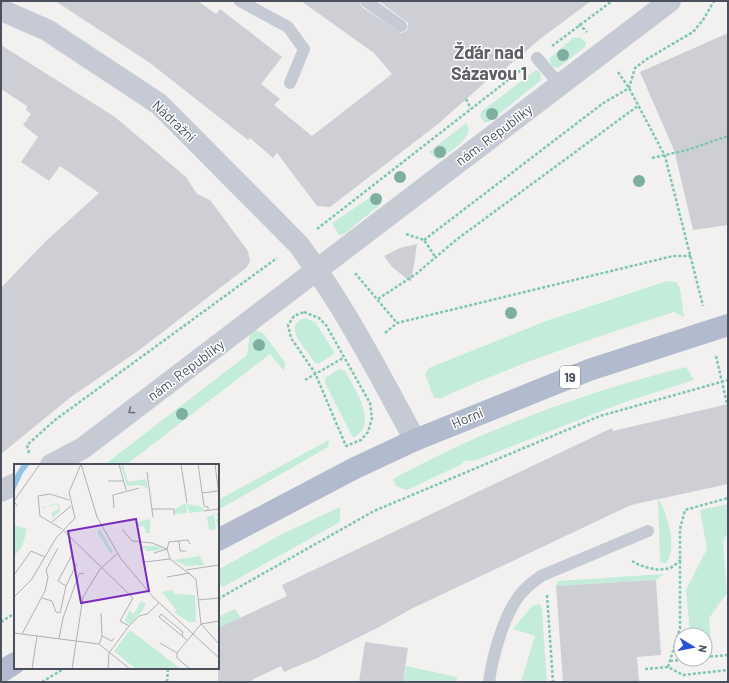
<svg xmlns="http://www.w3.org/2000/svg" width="729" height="683" viewBox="0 0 729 683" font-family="Barlow,sans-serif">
<rect width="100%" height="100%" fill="#f2f1f0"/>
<path fill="#c3ecdb" d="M574 37 581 38 586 43 585 47 558 68 552 66 549 59Z
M536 70 540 72 541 80 489 122H484L480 116 482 111Z
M466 123 469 129C466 143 450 151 438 160L429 152Z
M377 193 381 194V204L344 234 339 235 332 223Z
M667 281 676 282 680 288 684 317 674 312C595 337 516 364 441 398H434L425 374 429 368 546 321Z
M305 318 315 322 335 353 320 363H315C308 350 280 326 305 318Z
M256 330 264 334 285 363V367L283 370 270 354 126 465H104L247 355 250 334Z
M686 367 694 380 622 403 477 460 463 461 462 464 407 490 396 486 393 479C484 429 585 392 686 367Z
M339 369 345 371C354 388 380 424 353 438L325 383V378Z
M329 440 328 447 218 510V500Z
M658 498C667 512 678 550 666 563L660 562Z
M728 504V533L723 541 727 593 709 618 711 651 705 652V635H683L690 631 686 590 707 549 700 510Z
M340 507V522L223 587 218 583V570L280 535Z
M664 574 656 580 556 586 558 581Z
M540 604 542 611 547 682H521L535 636 513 629 532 606Z
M235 609 241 618 218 628V617Z
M406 666 457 677 456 682H403Z"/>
<path fill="#cecfd4" d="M55 1H198L216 14 220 9 282 57 261 84 280 99 274 105 312 136 392 74 374 53 301 1H359L362 7 401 33 407 30 408 23 379 1H591L540 39 500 73 498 71 438 124 330 207 317 206 277 153 273 158 250 138 248 140 150 63Z
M728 33V225L693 230 674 150 640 72Z
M1 45 115 117 186 177 197 194 210 200 248 251 250 262 246 268 138 351 71 397 1 454V288L44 243 99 193 60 166 49 181 21 162 38 137 23 125 31 114 26 110 27 106 1 89Z
M417 244 414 265 411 282 392 267 384 256 400 248Z
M728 404V484L631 505 411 609 379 627 317 658 284 672 281 666 248 682H218V628L287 596 282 585 612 428 613 431Z
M656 580 661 655 637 657 639 682H563L556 586Z
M365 642 408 648 403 682H359Z"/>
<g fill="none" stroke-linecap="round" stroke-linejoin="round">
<path stroke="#7dc7b2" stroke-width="2.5" stroke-dasharray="3 2" stroke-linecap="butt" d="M579 24 587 32
M552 46 612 1
M618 72 629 88 665 156 703 306
M466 99 471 109
M652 158 687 150 728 136
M317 229 521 70
M406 234 424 240 436 258
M424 240 602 104 629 88 635 68 647 59 693 32 703 20 714 1
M355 273 397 323
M378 299 416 274 456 240 639 105
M304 312 319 318 326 325 370 403 372 418 368 432 361 440 346 446 315 373 291 338 288 325 294 316Z
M385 333 397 323 673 256H691
M716 356 727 404
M305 380 343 358
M29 453 27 445 55 420 277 258
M632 561C642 567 658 572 670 568 673 567 678 562 681 560
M547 595 553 682
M218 599 374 511 600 416 728 380
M1 622 15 613
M705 657 728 655
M670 661 690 659
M668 667 680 628V529L685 510 728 498
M645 669 668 667 683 675 728 670
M42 682 65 668
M167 682 168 668"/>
<path stroke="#c5cad4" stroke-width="12" d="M240 1 288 27 304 49 290 83
M366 1 401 26
M537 58 560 85
M489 682C492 659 502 622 515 602 521 591 531 583 541 576L648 531"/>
<path stroke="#c5cad4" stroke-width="22" d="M1 10 47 30 159 104 298 244C344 305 379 374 415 440
M51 465 83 448 670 1
M1 491 15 484"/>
<path stroke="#b2bacd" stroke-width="22" d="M218 540 355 468 415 440 589 370 728 325
M1 672 15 663"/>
</g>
<g fill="#7eafa0">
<circle cx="563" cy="55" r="6"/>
<circle cx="492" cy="114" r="6"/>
<circle cx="440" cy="152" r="6"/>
<circle cx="400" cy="177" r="6"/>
<circle cx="639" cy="181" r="6"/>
<circle cx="376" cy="199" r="6"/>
<circle cx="511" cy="313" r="6"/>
<circle cx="259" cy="345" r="6"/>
<circle cx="182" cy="414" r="6"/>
</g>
<defs><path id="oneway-chevron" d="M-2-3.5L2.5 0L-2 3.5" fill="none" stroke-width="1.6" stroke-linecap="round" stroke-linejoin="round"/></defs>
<use stroke="#6f7580" href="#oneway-chevron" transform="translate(131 411) rotate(143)"/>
<g text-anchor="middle" stroke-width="3" stroke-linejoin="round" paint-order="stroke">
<rect fill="#fff" stroke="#80848d" stroke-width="1" x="560" y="366" width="20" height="22" rx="3"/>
<g font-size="13" font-weight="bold" fill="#4a505c">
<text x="570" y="382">19</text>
</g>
<g font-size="14" fill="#4a505c" stroke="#fff">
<text transform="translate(174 121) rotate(43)" y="5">Nádražní</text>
<text transform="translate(494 135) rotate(-37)" y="5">nám. Republiky</text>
<text transform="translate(186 370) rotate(-37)" y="5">nám. Republiky</text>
<text transform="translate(467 418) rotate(-23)" y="5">Horní</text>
</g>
<g font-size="18" font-weight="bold" fill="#5d5f65" stroke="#fff">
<text x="489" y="59">Žďár nad<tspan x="489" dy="21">Sázavou 1</tspan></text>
</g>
</g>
<g transform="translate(14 464)">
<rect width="205" height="205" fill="#f2f1f0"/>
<path d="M109 0 114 18 132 15 134 25 127 21 113 22 107 1ZM43 39 46 43V47L39 54 37 49 45 45 43 40 31 43 30 46 29 43ZM172 39 173 49 161 50V45ZM173 40 189 43 190 47 175 49ZM205 49V63L202 57 204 51H200L202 65 195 66 193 53ZM136 55V69H132L130 62 124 63 122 58ZM0 61 13 65 8 83 0 92ZM86 65 99 88 97 90 83 68ZM126 82H143L150 85 139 87H132L131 84 126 87ZM186 92 190 101 173 102 159 96ZM159 126 160 130 181 131 182 158H175L161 149 162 146 148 128ZM127 137 132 140 128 147 116 160 112 159 111 156 115 147 120 150ZM116 166 167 205H122L100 187Z" fill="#c3ecdb"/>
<path d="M8 0H16L9 9 0 28V13Z" fill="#94c4e5"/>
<path fill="none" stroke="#afb1b5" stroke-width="1" d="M67 0 83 53 107 95 139 133 205 194M105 0 112 26M167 0 173 39M184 0 190 42 194 43V47M201 0 205 31M133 8 139 53M94 17H109M188 29 204 27M3 42 0 37 26 0M100 44 99 31 125 24M138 45H160V51M190 47 205 45M38 58 57 42M48 65 26 52 24 32 36 30 55 36M108 65 118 77 138 79 153 85M49 66 119 134 106 157 115 162M165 77 166 87H172M176 80 174 76 155 78 153 85 156 95 182 115 187 160 205 180M140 89 153 85M130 98 156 95M172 106 205 101M0 111 17 87 31 93M153 113 176 109M52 122 44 117 58 91M0 133 18 115 42 74 61 54 55 28 67 0M28 134 38 137 42 148 46 149M184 136 205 134M46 149 52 122 63 99M147 150 145 153 173 176M147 150 169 168 168 172M187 160 205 157M0 169 85 180 116 205M8 170 31 127 34 113 32 106 44 84M88 172 98 177 100 174M45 175 49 154 65 110 70 109M146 179 163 189M85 180 88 172 87 149M18 205 23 172M58 205 69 133 86 105 103 90M94 205 95 189 115 162 125 152 133 150 145 139M176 205 163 194V189L187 160"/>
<path fill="#7b2cbf" fill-opacity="0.15" stroke="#7b2cbf" stroke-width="2" d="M122 55 135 127 67 139 54 67Z"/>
<rect width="205" height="205" fill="none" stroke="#4a505c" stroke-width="2"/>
</g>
<rect width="729" height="683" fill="none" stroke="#4a505c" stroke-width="4"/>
<g transform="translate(693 647) rotate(100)"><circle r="19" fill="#ffffff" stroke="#b7b9be"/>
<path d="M0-3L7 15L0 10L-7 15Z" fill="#2851d5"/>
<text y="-6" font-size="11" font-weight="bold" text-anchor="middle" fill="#4a505c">N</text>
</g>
</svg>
